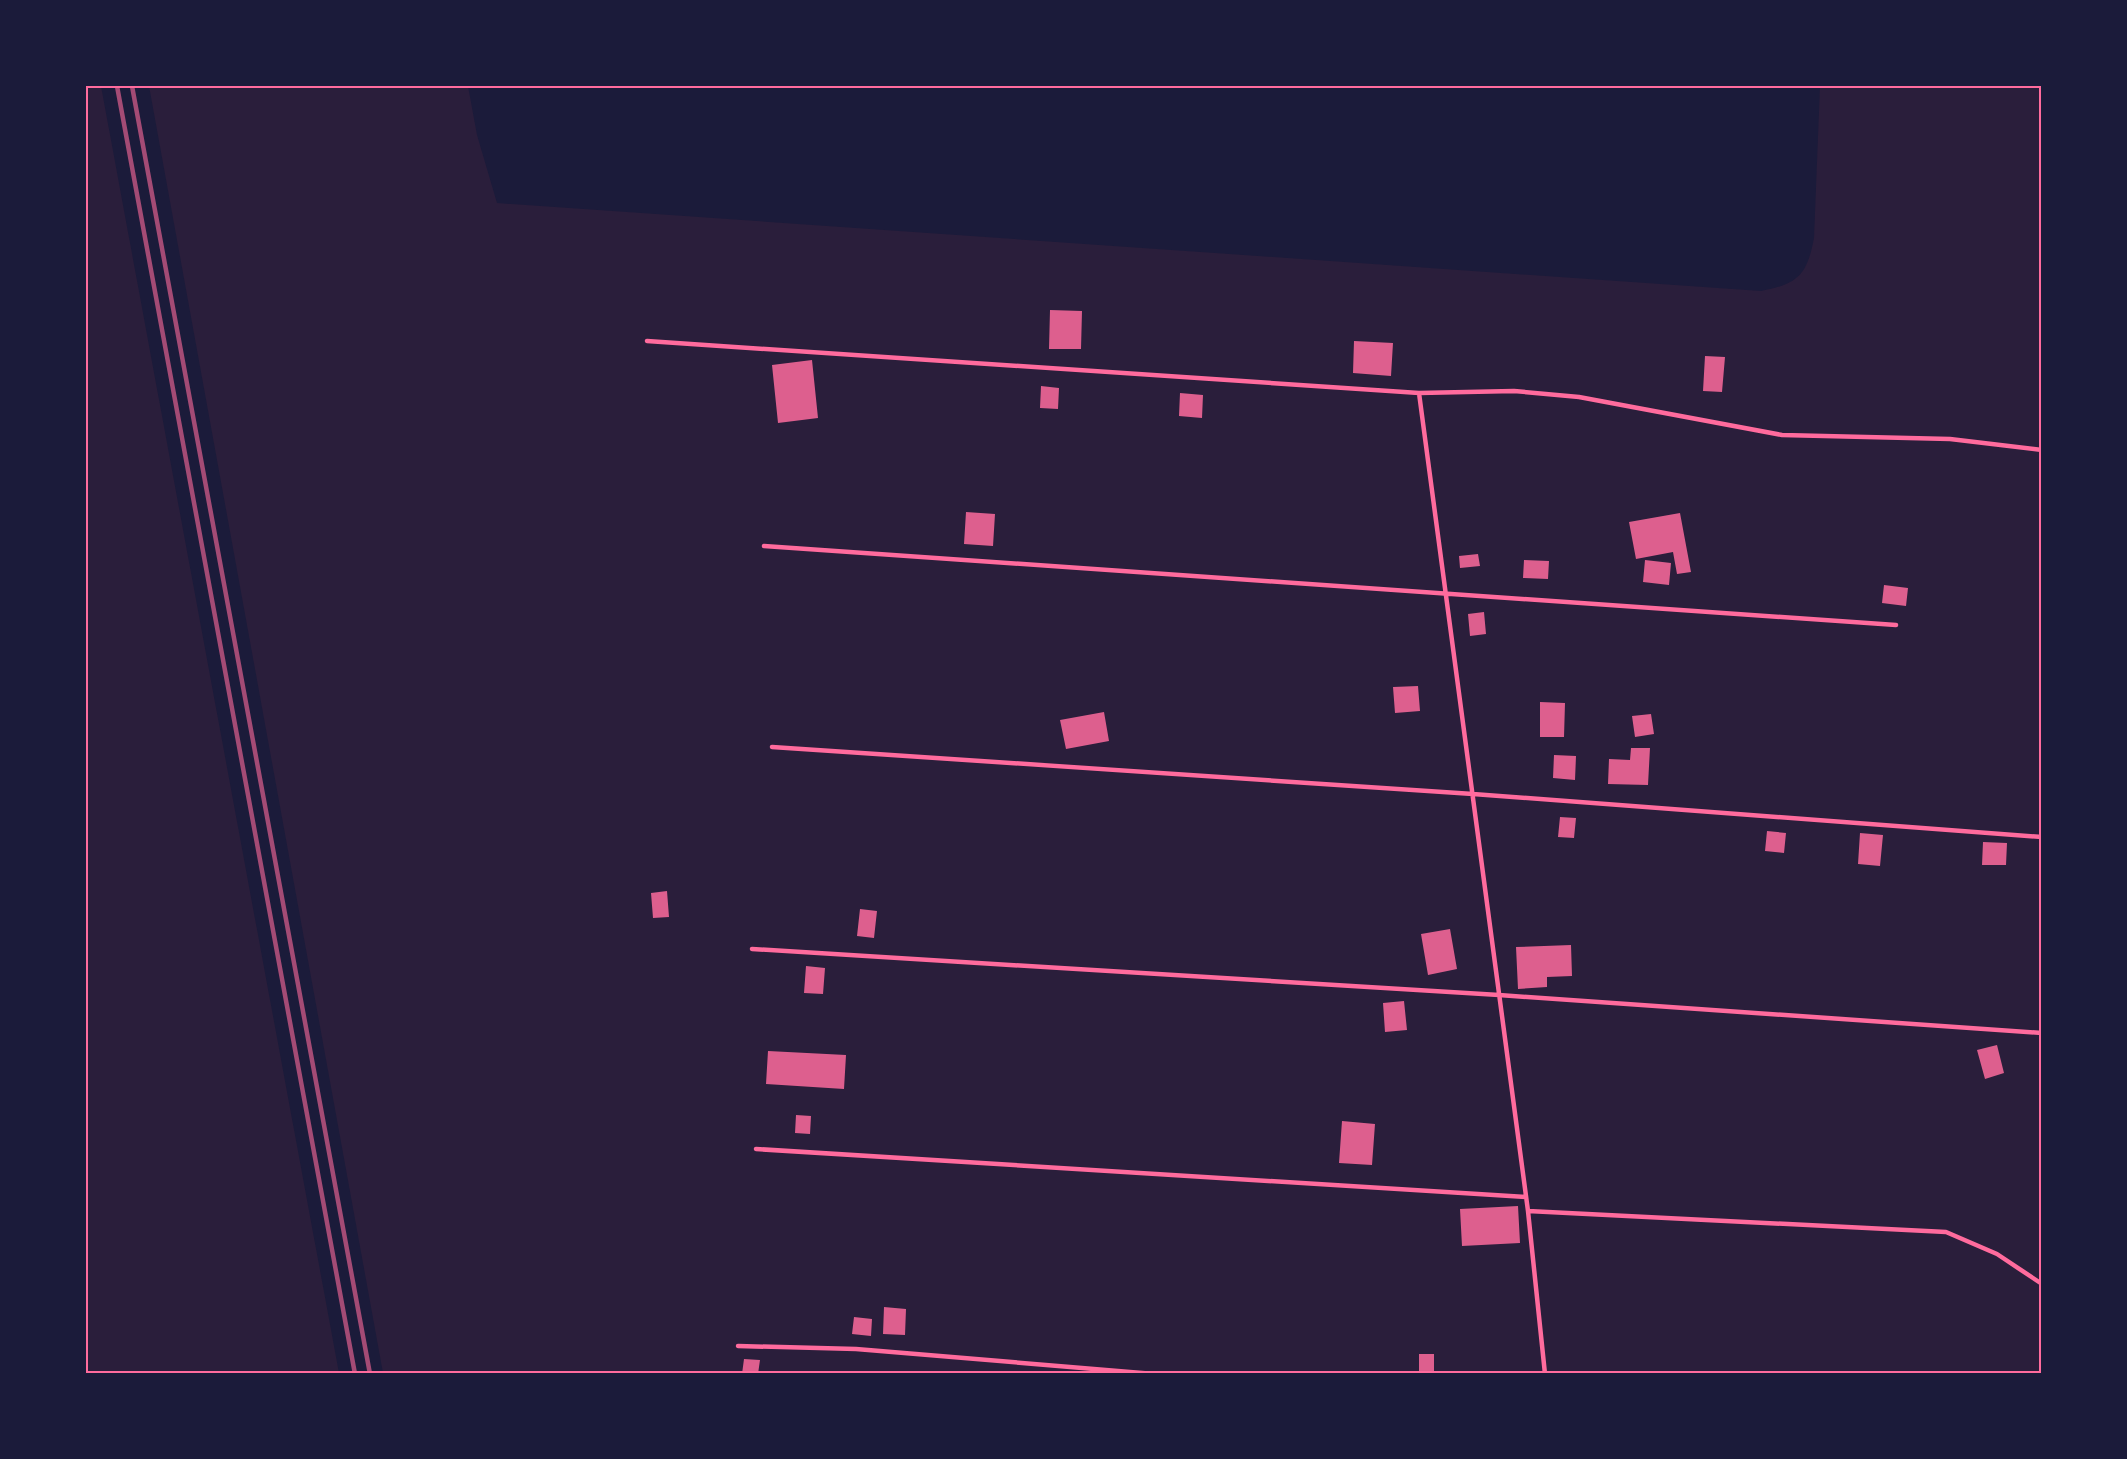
<svg xmlns="http://www.w3.org/2000/svg" width="2127" height="1459" viewBox="0 0 2127 1459" font-family="'Sofia Sans Condensed',sans-serif">
<rect width="100%" height="100%" fill="#1b1b3a"/>
<path fill="#2a1e3b" d="M86 86H101L339 1373H86Z
M149 86H468L477 135 497 203 1761 291C1798 284 1807 275 1814 238L1820 86H2041V1373H383Z"/>
<path fill="#dd5f8e" d="M1050 310 1082 311 1081 349H1049Z
M1354 341 1393 343 1391 376 1353 373Z
M1705 356 1725 357 1722 392 1703 391Z
M812 360 818 418 778 423 772 365Z
M1041 386 1059 388 1058 409 1040 408Z
M1180 393 1203 395 1202 418 1179 416Z
M966 512 995 514 993 546 964 544Z
M1680 513 1691 572 1677 574 1673 552 1636 559 1629 522Z
M1478 554 1480 566 1460 568 1459 556Z
M1524 560 1549 561 1548 579 1523 578Z
M1645 560 1671 563 1669 585 1643 582Z
M1884 585 1908 588 1906 606 1882 603Z
M1484 612 1486 634 1470 636 1468 614Z
M1418 686 1420 711 1395 713 1393 687Z
M1540 702 1565 703 1564 737H1540Z
M1104 712 1109 741 1066 749 1060 720Z
M1651 714 1654 734 1635 737 1632 716Z
M1631 748H1650L1648 785 1608 784 1609 759 1630 760Z
M1554 755 1576 756 1575 780 1553 778Z
M1560 817 1576 818 1574 838 1558 837Z
M1767 831 1786 833 1784 853 1765 851Z
M1860 833 1883 835 1880 866 1858 864Z
M1983 842 2007 843 2006 865H1982Z
M667 891 669 917 653 918 651 893Z
M860 909 877 911 874 938 857 936Z
M1450 929 1457 969 1428 975 1421 934Z
M1571 945 1572 976 1547 977V987L1518 989 1516 947Z
M806 966 825 968 823 994 804 993Z
M1404 1001 1407 1030 1385 1032 1383 1003Z
M1997 1045 2004 1073 1985 1079 1977 1050Z
M768 1051 846 1055 844 1089 766 1084Z
M796 1115 811 1116 810 1134 795 1133Z
M1342 1121 1375 1124 1372 1165 1339 1163Z
M1518 1206 1520 1243 1462 1246 1460 1209Z
M884 1307 906 1309 905 1335 883 1334Z
M854 1317 872 1319 871 1336 852 1334Z
M1419 1354H1434V1374H1419Z
M744 1359 760 1360 758 1374H742Z"/>
<g fill="none" stroke-linecap="round" stroke-linejoin="round">
<path stroke="#ff6b9d" stroke-width="4.5" d="M647 341 1419 393 1514 391 1579 397 1782 435 1950 439 2042 450
M1419 393 1528 1211 1545 1374
M764 546 1896 625
M772 747 1473 794 2042 837
M752 949 1499 995 2042 1033
M756 1149 1526 1197
M1528 1211 1946 1232 1997 1254 2042 1284
M738 1346 856 1349 1154 1374"/>
<path stroke="#a44b75" stroke-width="4.5" d="M117 86 355 1374
M132 86 370 1374"/>
</g>
<rect width="2127" height="1459" fill="none" stroke="#1b1b3a" stroke-width="174"/>
<rect x="87" y="87" width="1953" height="1285" fill="none" stroke="#ff6b9d" stroke-width="2"/>
</svg>
